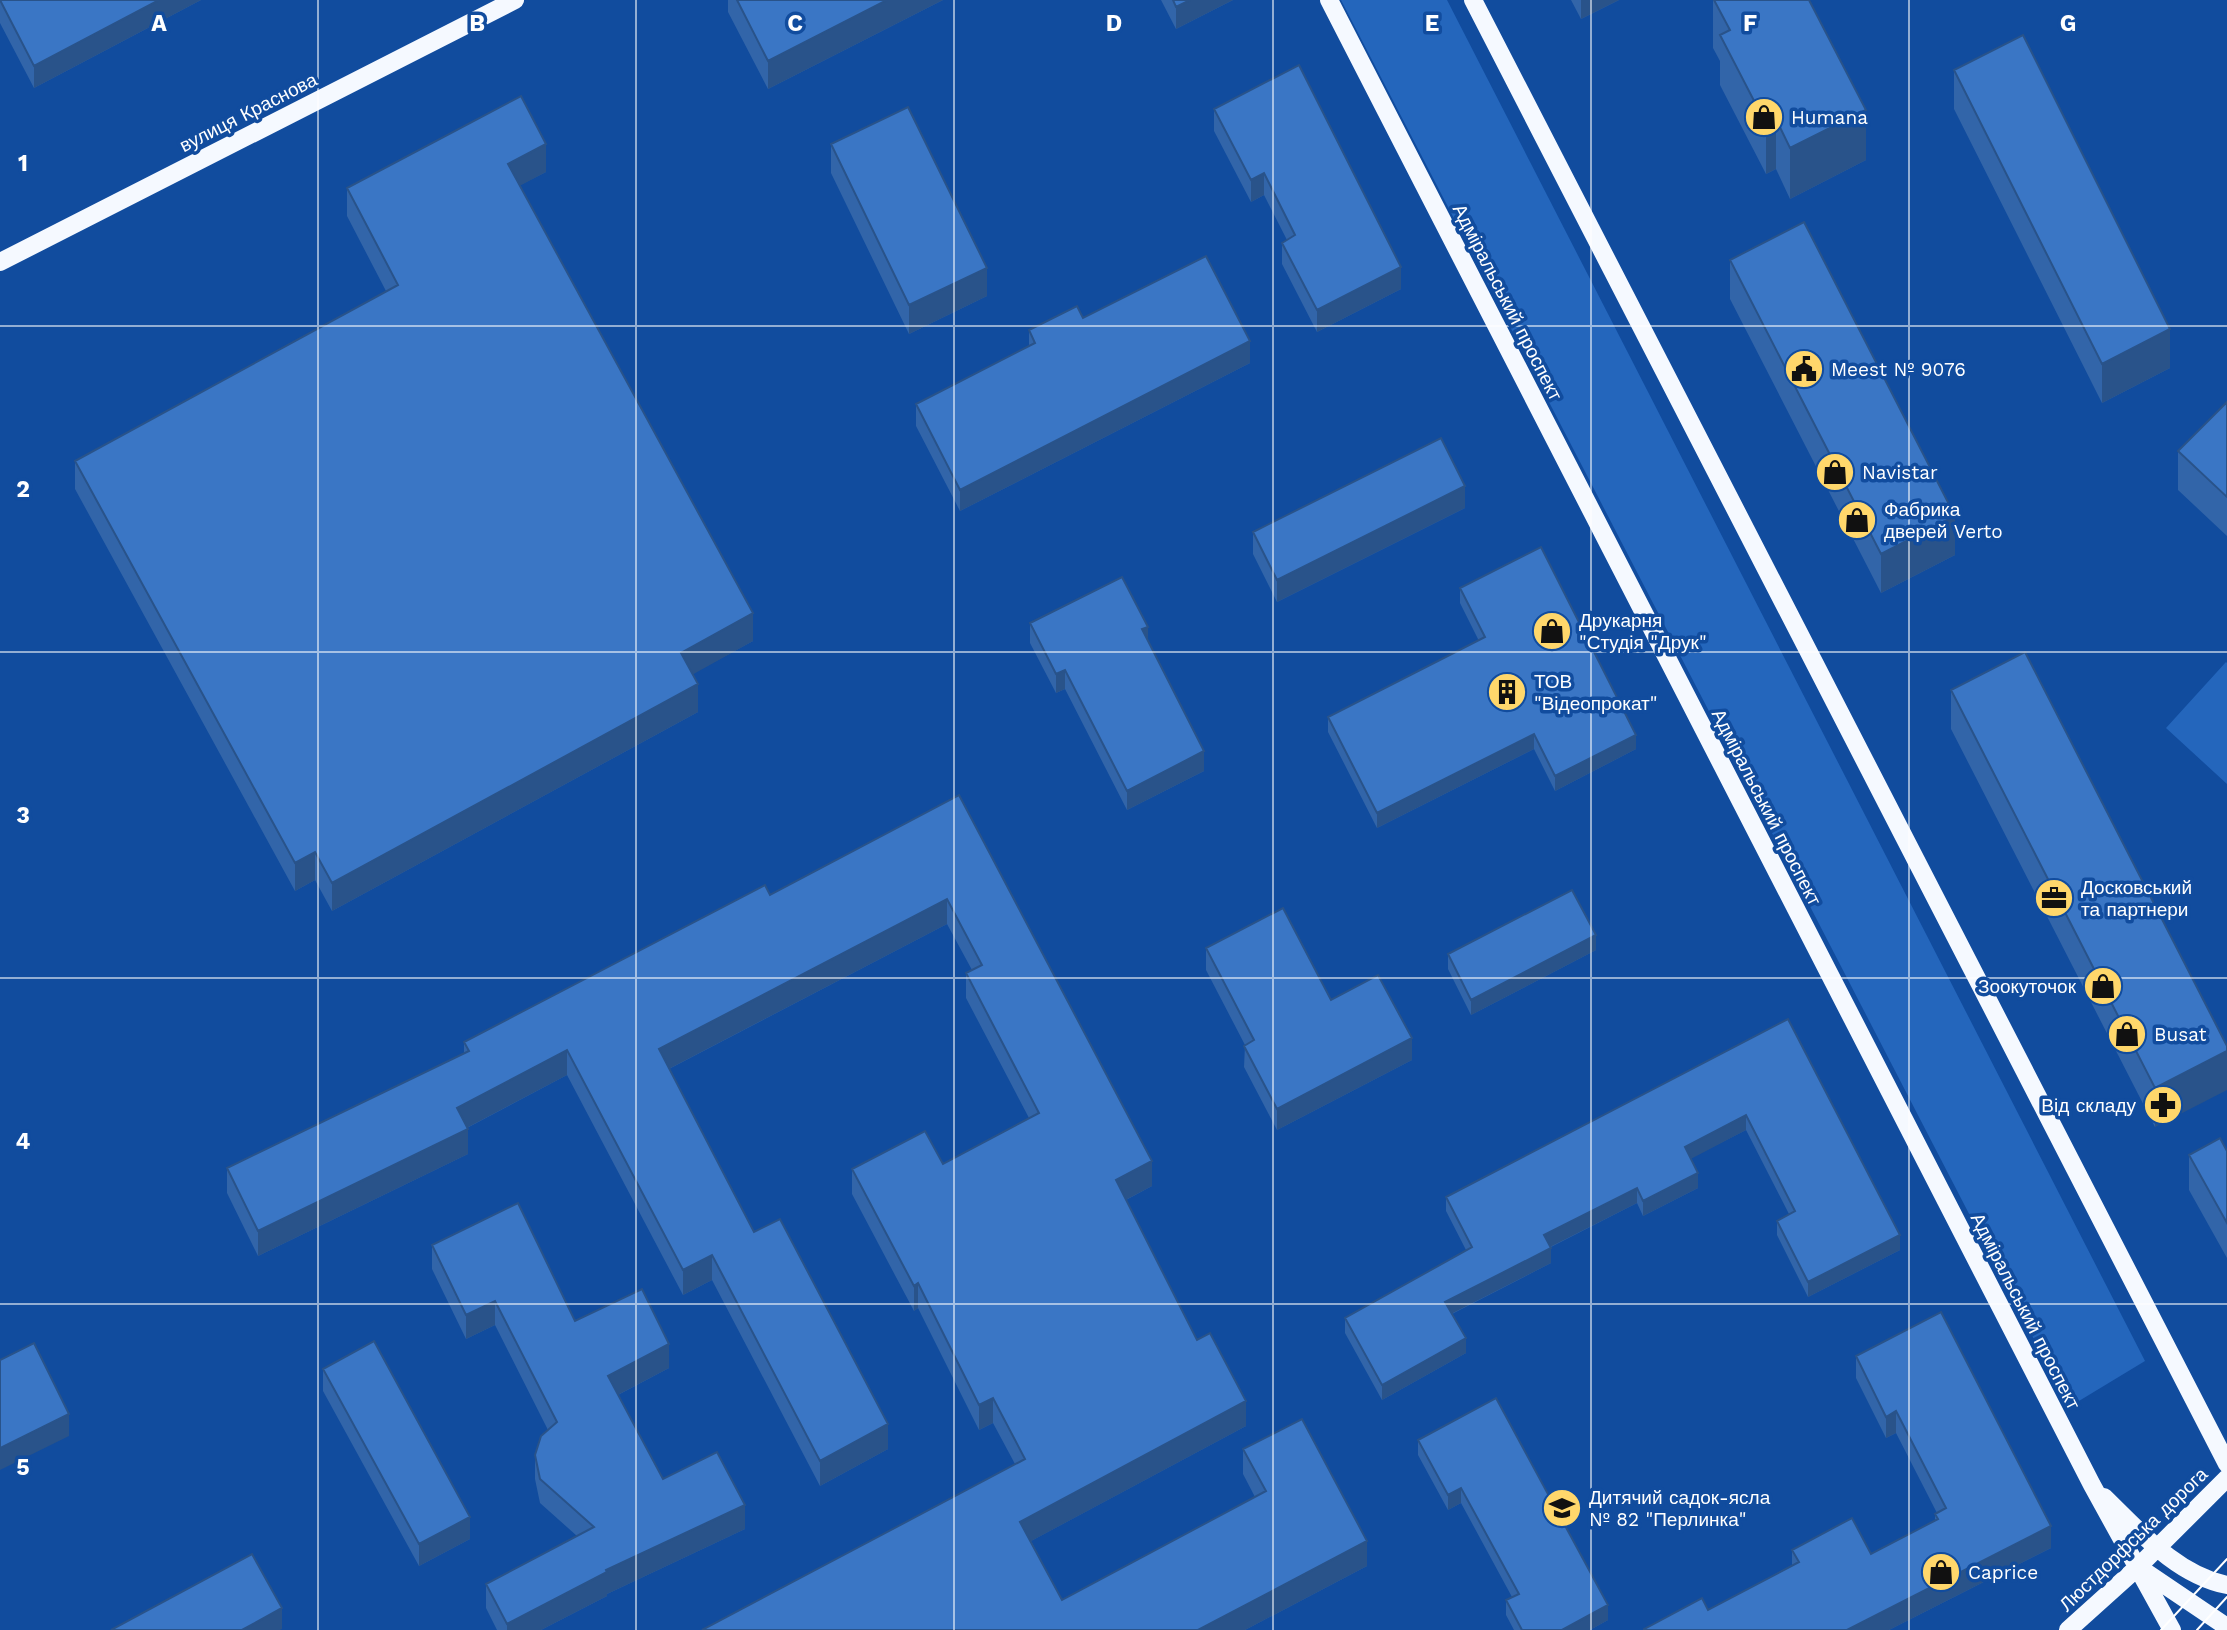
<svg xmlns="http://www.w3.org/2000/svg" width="2227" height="1630" viewBox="0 0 2227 1630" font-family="'Work Sans',sans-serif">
<rect width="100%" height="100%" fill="#114c9e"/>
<path fill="#2466bc" d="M1341 0H1447L2145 1361 2069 1407Z
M2226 662 2227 663V784L2166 728Z"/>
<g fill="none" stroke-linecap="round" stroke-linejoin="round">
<path stroke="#f5f9ff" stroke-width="18" d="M1329 0 2092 1485 2172 1630
M1473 0 2227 1464
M0 262 515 0
M2104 1497C2140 1532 2177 1575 2227 1585
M2141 1569 2227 1627
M2068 1630 2138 1567 2227 1478"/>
<path stroke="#fff" stroke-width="2" d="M2161 1630 2227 1559
M2197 1630 2227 1597"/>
</g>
<path fill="#3265a9" d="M0 0H201L34 88 0 23Z
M728 0H943L768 89 728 12Z
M1161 0H1233L1176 29Z
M1571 0H1619L1581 19Z
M1713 0H1809L1866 160 1790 199 1776 169 1766 174 1720 85V61L1713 48Z
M1954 70 2170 368 2102 403 1954 109Z
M1214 109 1401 289 1317 332 1282 264V243L1287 240 1264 195 1251 202 1214 131Z
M831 144 987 296 909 334 831 173Z
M546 172 520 185 753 641 692 674 698 712 332 911 315 880 295 891 75 489V461L386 291 347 216V188Z
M1730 260 1955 555 1881 593 1730 299Z
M1083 318 1250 363 960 511 916 426V404L1029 346V330Z
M2227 402V536L2178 490V451Z
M1465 508 1277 602 1253 554V532Z
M1460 588 1636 749 1555 791 1534 749 1377 828 1328 732V717L1479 641 1460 603Z
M1030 623 1148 640 1204 771 1127 810 1065 689 1056 693 1030 643Z
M1951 690 2227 1046 2155 1127 1951 729Z
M959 795 1152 1186 1126 1200 1197 1340 1246 1426 1031 1541 1062 1600 1255 1497 1243 1474V1449L1367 1566 1245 1630H702L1015 1464 993 1423 979 1430 918 1308 914 1311 852 1194V1169L943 1164 1029 1118 966 998V973L972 970 947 924 669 1069 754 1232 888 1449 820 1486 712 1280 683 1295 567 1075 467 1128 468 1154 258 1256 227 1193V1168L464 1053V1042L770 895Z
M1206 948 1331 1000 1412 1060 1277 1130 1244 1067 1245 1045 1206 970Z
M1596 950 1471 1015 1448 969V954Z
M1788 1019 1900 1250 1808 1297 1777 1235V1221L1789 1214 1746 1130 1691 1158 1698 1188 1643 1216 1637 1203 1551 1247V1263L1452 1314 1466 1353 1382 1400 1345 1333V1318L1466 1250 1446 1211V1197Z
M2227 1151V1258L2189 1190V1155Z
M432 1245 575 1321 669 1368 618 1395 663 1479 745 1529 607 1594V1596L541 1630H497L486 1608V1584L577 1536 540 1503 535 1479V1455L548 1430 495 1325 466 1339 432 1269Z
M1856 1356 2051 1548 1889 1630H1644L1708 1610 1792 1565V1550L1871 1554 1935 1521V1514L1937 1513 1896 1433 1886 1438 1856 1378Z
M323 1369 470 1539 419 1566 323 1391Z
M1418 1440 1608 1620 1590 1630H1514L1506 1615V1600L1512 1597 1461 1503 1448 1510 1418 1455Z"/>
<path fill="#29538a" d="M159 0H201L34 88V66Z
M887 0H943L768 89V61Z
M1190 0H1233L1176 29V7Z
M1581 0H1619L1581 19Z
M1866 110V160L1790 199V148Z
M1776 119V169L1766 174V124Z
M546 144V172L508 192V164Z
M1264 173V195L1251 202V180Z
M1401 267V289L1317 332V310Z
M987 268V296L909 334V305Z
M2170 329V368L2102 403V364Z
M1250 341V363L960 511V490Z
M1465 486V508L1277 602V580Z
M1955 516V555L1881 593V554Z
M753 613V641L681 681V653Z
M1148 627V646L1142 629Z
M1065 670V689L1056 693V674Z
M698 684V712L332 911V883Z
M1534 734V749L1377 828V813Z
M1636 735V749L1555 791V776Z
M1204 751V771L1127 810V791Z
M315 852V880L295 891V863Z
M947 899V924L659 1074V1049Z
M1596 935V950L1471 1015V1000Z
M1412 1038V1060L1277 1130V1109Z
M567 1050V1075L457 1133V1108Z
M2227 1051V1090L2155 1127V1088Z
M1746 1115V1130L1685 1162V1147Z
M468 1129V1154L258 1256V1231Z
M1152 1161V1186L1116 1205V1180Z
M1698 1173V1188L1643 1216V1201Z
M1637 1188V1203L1544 1250V1235Z
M1900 1235V1250L1808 1297V1282Z
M1551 1248V1263L1445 1317V1302Z
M712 1255V1280L683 1295V1270Z
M918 1283V1308L914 1311V1286Z
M495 1301V1325L466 1339V1315Z
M1466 1338V1353L1382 1400V1385Z
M669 1344V1368L608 1400V1376Z
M993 1398V1423L979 1430V1405Z
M1246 1401V1426L1020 1547V1522Z
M1896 1411V1433L1886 1438V1417Z
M69 1414V1436L0 1470V1448Z
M888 1424V1449L820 1486V1461Z
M1461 1488V1503L1448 1510V1495Z
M745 1505V1529L607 1594V1596L541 1630H507V1624L606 1570Z
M470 1517V1539L419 1566V1544Z
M2051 1526V1548L1889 1630H1847Z
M1367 1541V1566L1245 1630H1198Z
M1608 1605V1620L1590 1630H1562Z
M282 1608V1629L280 1630H242Z"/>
<path fill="#3a76c5" stroke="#29538a" stroke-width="2" d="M0 0H159L34 66Z
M737 0H887L768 61Z
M1173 0H1190L1176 7Z
M1714 0H1809L1866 110 1790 148 1776 119 1766 124 1720 35 1730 30Z
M2023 35 2170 329 2102 364 1954 70Z
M1299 65 1401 267 1317 310 1282 243 1295 235 1264 173 1251 180 1214 109Z
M521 96 546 144 508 164 753 613 681 653 698 684 332 883 315 852 295 863 75 461 398 285 347 188Z
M908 107 987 268 909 305 831 144Z
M1804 222 1955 516 1881 554 1730 260Z
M1206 256 1250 341 960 490 916 404 1035 343 1029 330 1077 306 1083 318Z
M2227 402V497L2178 451Z
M1441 438 1465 486 1277 580 1253 532Z
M1541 547 1636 735 1555 776 1534 734 1377 813 1328 717 1485 637 1460 588Z
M1122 577 1148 627 1142 629 1204 751 1127 791 1065 670 1056 674 1030 623Z
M2025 652 2227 1046V1051L2155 1088 1951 690Z
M959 795 1152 1161 1116 1180 1197 1340 1210 1333 1246 1401 1020 1522 1062 1600 1266 1491 1243 1449 1302 1419 1367 1541 1198 1630H702L1025 1459 993 1398 979 1405 918 1283 914 1286 852 1169 925 1131 943 1164 1039 1113 966 973 982 965 947 899 659 1049 754 1232 780 1219 888 1424 820 1461 712 1255 683 1270 567 1050 457 1108 468 1129 258 1231 227 1168 469 1051 464 1042 765 885 770 895Z
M1572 890 1596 935 1471 1000 1448 954Z
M1283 908 1331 1000 1378 975 1412 1038 1277 1109 1244 1046 1254 1040 1206 948Z
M1788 1019 1900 1235 1808 1282 1777 1221 1795 1211 1746 1115 1685 1147 1698 1173 1643 1201 1637 1188 1544 1235 1551 1248 1445 1302 1466 1338 1382 1385 1345 1318 1472 1247 1446 1197Z
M2220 1138 2227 1151V1223L2189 1155Z
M518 1203 575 1321 642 1289 669 1344 608 1376 663 1479 717 1452 745 1505 606 1570 607 1572 507 1624 486 1584 594 1527 540 1479 535 1455 541 1436 557 1422 495 1301 466 1315 432 1245Z
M1941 1312 2051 1526 1847 1630H1644V1629L1702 1598 1708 1610 1799 1562 1792 1550 1852 1518 1871 1554 1938 1519 1935 1514 1946 1508 1896 1411 1886 1417 1856 1356Z
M374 1341 470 1517 419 1544 323 1369Z
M34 1343 69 1414 0 1448V1360Z
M1496 1398 1608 1605 1562 1630H1522L1506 1600 1519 1594 1461 1488 1448 1495 1418 1440Z
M252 1554 282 1608 242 1630H111Z"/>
<path fill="none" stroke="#fff" stroke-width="2" stroke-opacity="0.55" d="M318 0V1630M636 0V1630M954 0V1630M1273 0V1630M1591 0V1630M1909 0V1630M0 326H2227M0 652H2227M0 978H2227M0 1304H2227"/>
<defs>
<g id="shop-disc" transform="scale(2.0125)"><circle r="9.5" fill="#ffd76b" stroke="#114c9e"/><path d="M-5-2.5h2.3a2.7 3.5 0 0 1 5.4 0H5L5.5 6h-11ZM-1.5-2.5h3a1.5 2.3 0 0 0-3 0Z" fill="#111"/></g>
<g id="civic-disc" transform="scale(2.0125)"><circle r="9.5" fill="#ffd76b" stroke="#114c9e"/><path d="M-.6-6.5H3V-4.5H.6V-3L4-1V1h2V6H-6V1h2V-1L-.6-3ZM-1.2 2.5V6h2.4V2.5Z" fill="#111"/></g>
<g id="building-disc" transform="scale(2.0125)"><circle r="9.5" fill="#ffd76b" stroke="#114c9e"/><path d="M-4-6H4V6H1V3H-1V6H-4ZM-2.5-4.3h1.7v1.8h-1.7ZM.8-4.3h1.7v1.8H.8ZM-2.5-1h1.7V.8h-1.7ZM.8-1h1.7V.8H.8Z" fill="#111"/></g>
<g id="office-disc" transform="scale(2.0125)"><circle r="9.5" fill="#ffd76b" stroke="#114c9e"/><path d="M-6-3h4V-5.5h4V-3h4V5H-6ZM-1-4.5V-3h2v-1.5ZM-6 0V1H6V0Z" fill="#111"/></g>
<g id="pharmacy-disc" transform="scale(2.0125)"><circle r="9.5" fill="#ffd76b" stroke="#114c9e"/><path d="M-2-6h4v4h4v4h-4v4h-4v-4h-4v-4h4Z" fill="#111"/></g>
<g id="school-disc" transform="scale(2.0125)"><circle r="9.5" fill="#ffd76b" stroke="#114c9e"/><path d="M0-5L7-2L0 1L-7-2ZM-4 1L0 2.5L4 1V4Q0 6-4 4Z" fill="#111"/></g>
</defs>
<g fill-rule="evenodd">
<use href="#shop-disc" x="1764" y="117"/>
<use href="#civic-disc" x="1804" y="369"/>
<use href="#shop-disc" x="1835" y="472"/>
<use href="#shop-disc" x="1857" y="520"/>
<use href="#shop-disc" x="1552" y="631"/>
<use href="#building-disc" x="1507" y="692"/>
<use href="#office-disc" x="2054" y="898"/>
<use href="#shop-disc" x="2103" y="986"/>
<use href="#shop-disc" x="2127" y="1034"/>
<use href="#pharmacy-disc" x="2163" y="1105"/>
<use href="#school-disc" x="1562" y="1508"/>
<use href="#shop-disc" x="1941" y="1572"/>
</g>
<g text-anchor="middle" stroke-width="7" stroke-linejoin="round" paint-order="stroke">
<g font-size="19" fill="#fff" stroke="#114c9e">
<text transform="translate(248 112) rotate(-27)" y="7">вулиця Краснова</text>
<text transform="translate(1508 302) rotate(63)" y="7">Адміральський проспект</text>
<text transform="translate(1767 807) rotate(63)" y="7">Адміральський проспект</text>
<text transform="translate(2026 1311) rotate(63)" y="7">Адміральський проспект</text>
<text transform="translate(2133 1539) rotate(-44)" y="7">Люстдорфська дорога</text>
</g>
<g font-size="19" fill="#fff" stroke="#114c9e" text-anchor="start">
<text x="1791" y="124">Humana</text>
<text x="1831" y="376">Meest № 9076</text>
<text x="1862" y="479">Navistar</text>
<text x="1884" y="516">Фабрика<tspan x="1884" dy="22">дверей Verto</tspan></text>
<text x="1579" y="627">Друкарня<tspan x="1579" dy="22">"Студія "Друк"</tspan></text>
<text x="1534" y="688">ТОВ<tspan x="1534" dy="22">"Відеопрокат"</tspan></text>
<text x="2081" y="894">Досковський<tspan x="2081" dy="22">та партнери</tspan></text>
<text x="2076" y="993" text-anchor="end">Зоокуточок</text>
<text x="2154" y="1041">Busat</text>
<text x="2136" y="1112" text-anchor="end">Від складу</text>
<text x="1589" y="1504">Дитячий садок-ясла<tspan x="1589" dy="22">№ 82 "Перлинка"</tspan></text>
<text x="1968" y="1579">Caprice</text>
</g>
</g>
<g font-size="23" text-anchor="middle" font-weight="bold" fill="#fff" stroke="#114c9e" stroke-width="7" stroke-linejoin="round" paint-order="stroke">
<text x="159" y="31">A</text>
<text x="477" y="31">B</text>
<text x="795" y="31">C</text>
<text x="1114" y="31">D</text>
<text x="1432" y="31">E</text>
<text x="1750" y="31">F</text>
<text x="2068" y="31">G</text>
<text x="23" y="171">1</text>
<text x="23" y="497">2</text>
<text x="23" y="823">3</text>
<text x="23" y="1149">4</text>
<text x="23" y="1475">5</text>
</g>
</svg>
